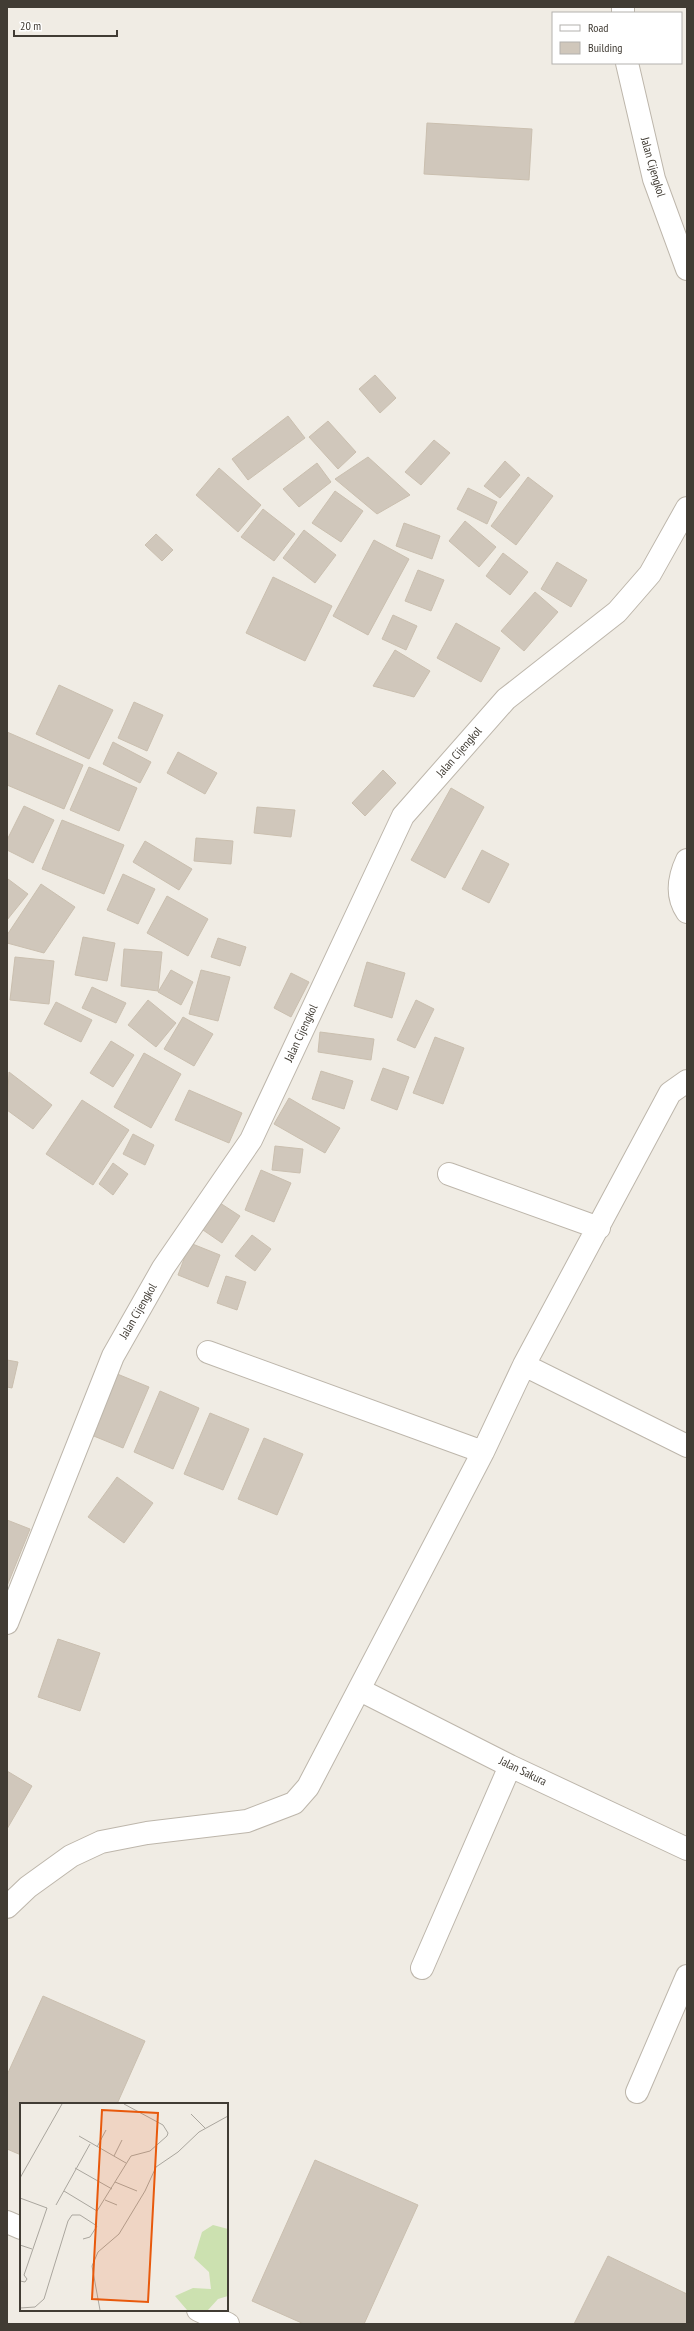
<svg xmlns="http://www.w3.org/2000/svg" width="694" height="2331" viewBox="0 0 694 2331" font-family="'PT Sans Narrow',sans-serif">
<rect width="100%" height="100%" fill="#f0ece4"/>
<path fill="#d0c7bb" stroke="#cabfaf" d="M427 123 532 129 529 180 424 174Z
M375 375 396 398 380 413 359 389Z
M288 416 305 438 248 480 232 459Z
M328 421 356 452 338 469 309 437Z
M434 440 450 453 421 485 405 472Z
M368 457 410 495 377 514 335 479Z
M505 461 520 475 500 498 484 486Z
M317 463 331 482 299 507 283 489Z
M219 468 261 505 238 532 196 495Z
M528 477 553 496 516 545 491 526Z
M468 488 497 502 487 524 457 509Z
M335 491 363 511 341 542 312 523Z
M263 509 295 534 274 561 241 537Z
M465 521 496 547 479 567 449 541Z
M404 523 440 536 432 559 396 546Z
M304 530 336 555 315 583 283 558Z
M156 534 173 550 162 561 145 545Z
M374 540 409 559 368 635 333 616Z
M503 553 528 572 510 595 486 576Z
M557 562 587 580 571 607 541 589Z
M418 570 444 580 431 611 405 601Z
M273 577 332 606 305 661 246 633Z
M535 592 558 612 524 651 501 631Z
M393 615 417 626 406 650 382 639Z
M456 623 500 648 481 682 437 658Z
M395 650 430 671 414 697 373 686Z
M59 685 113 710 89 759 36 734Z
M134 702 163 715 147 751 118 738Z
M7 732 83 765 64 809 7 785Z
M113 742 151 762 140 783 103 764Z
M178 752 217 773 205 794 167 773Z
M89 767 137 788 119 831 70 810Z
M383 770 396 783 365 816 352 803Z
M451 788 484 807 445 878 411 860Z
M24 806 54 820 33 863 7 850V840Z
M257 807 295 810 291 837 254 833Z
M62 820 124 845 104 894 42 869Z
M196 838 233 841 231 864 194 861Z
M145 841 192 869 179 890 133 862Z
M482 850 509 864 489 903 462 889Z
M123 874 155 889 138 924 107 910Z
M8 879 28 894 7 920V880Z
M41 884 75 907 44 953 7 943V935Z
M167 896 208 919 188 956 147 933Z
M83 937 115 943 107 981 75 975Z
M218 938 246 947 240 966 211 957Z
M124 949 162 952 158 991 121 986Z
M15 957 54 961 49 1004 10 1000Z
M367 962 405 973 392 1018 354 1006Z
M171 970 193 982 181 1005 158 992Z
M201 970 230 977 218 1021 189 1014Z
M291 973 309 982 291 1017 274 1008Z
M92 987 126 1003 116 1023 82 1008Z
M148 1000 176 1023 156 1047 128 1025Z
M416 1000 434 1009 415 1048 397 1040Z
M56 1002 92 1020 81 1042 44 1024Z
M183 1017 213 1034 194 1066 164 1049Z
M320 1032 374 1039 371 1060 318 1052Z
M435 1037 464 1048 443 1104 413 1093Z
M111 1041 134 1055 113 1087 90 1073Z
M144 1053 181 1074 151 1128 114 1107Z
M383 1068 409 1077 397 1110 371 1100Z
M321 1071 353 1081 344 1109 312 1099Z
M9 1072 52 1105 33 1129 7 1110Z
M189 1090 242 1113 229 1143 175 1120Z
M289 1098 340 1128 325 1153 274 1124Z
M82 1100 129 1130 93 1185 46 1154Z
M133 1134 154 1145 145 1165 123 1154Z
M275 1146 303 1149 300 1173 272 1170Z
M113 1163 128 1174 113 1195 99 1184Z
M261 1170 291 1183 274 1222 245 1210Z
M220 1203 240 1216 222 1243 203 1230Z
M252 1235 271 1249 255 1271 235 1256Z
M190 1243 220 1255 208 1287 178 1275Z
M226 1276 246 1282 237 1310 217 1303Z
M7 1360 18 1362 12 1388 7 1387Z
M110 1371 149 1387 123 1448 84 1432Z
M160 1391 199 1408 173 1469 134 1452Z
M210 1413 249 1429 223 1490 184 1474Z
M264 1438 303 1454 277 1515 238 1499Z
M117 1477 153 1503 124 1543 88 1517Z
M7 1520 30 1529 7 1586Z
M58 1639 100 1653 80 1711 38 1697Z
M7 1771 32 1786 7 1829Z
M43 1996 145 2041 117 2104H21V2155L7 2149V2075Z
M315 2160 418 2205 364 2324H304L252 2301Z
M608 2256 687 2294V2324H574Z"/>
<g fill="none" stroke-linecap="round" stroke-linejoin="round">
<g stroke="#bdb6ab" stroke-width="24">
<path id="minor" d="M623 7V13
M627 63 654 179 687 269
M687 860C679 877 676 896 687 912
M449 1174 599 1228
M208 1352 483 1452
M524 1365 687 1446
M7 1623 113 1356 163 1268 251 1140 403 816 506 699 617 612 650 574 687 508
M360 1690 510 1766 687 1849
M7 1907 28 1887 71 1856 101 1842 147 1833 247 1821 294 1803 308 1787 483 1452 524 1365 670 1093 687 1081
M422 1968 510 1766
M637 2092 687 1976
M7 2222 21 2228
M198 2310 228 2324"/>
</g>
<use href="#minor" stroke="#fff" stroke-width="22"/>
</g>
<g text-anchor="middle" stroke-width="3" stroke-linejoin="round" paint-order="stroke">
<g font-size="12" fill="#413c34" stroke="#fff">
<text transform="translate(653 167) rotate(74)" y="4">Jalan Cijengkol</text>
<text transform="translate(459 752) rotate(-49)" y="4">Jalan Cijengkol</text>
<text transform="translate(301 1033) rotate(-65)" y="4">Jalan Cijengkol</text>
<text transform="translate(138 1311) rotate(-60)" y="4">Jalan Cijengkol</text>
<text transform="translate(523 1771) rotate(26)" y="4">Jalan Sakura</text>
</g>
</g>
<g transform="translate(20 2103)">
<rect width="208" height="208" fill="#f0ece4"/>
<path d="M193 122 208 126V193L198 196 188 207H167L155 193 173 185 191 186 189 169 174 155 182 129Z" fill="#cce1b0"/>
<path fill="none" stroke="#aaa69e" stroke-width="1" d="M171 11 185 25M59 33 106 60M77 44 86 27M94 53 102 37M55 65 92 86M0 75 42 1M95 79 117 88M44 88 77 108 111 53 130 48 147 33 148 30 143 22 104 1M0 95 27 105 4 172 7 176 5 179 0 178M85 97 97 102M36 102 70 41M0 142 12 146M0 205 15 204 24 196 48 118 52 112H60L77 123 70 134 63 136M80 207 72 163 78 149 99 131 125 88 136 64 158 49 179 29 208 13"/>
<path fill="#e8590c" fill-opacity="0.15" stroke="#e8590c" stroke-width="2" d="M82 7 138 10 128 199 72 196Z"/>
<rect width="208" height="208" fill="none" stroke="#413c34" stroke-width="2"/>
</g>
<rect width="694" height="2331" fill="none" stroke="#413c34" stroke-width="16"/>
<rect x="552" y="12" width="130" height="52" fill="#ffffff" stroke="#b3b1ae"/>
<rect x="560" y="25" width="20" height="6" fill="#ffffff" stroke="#b3b1ae"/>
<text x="588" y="32" font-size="12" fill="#413c34">Road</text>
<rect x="560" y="42" width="20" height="12" fill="#d0c7bb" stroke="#b3b1ae"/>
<text x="588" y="52" font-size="12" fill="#413c34">Building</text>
<path d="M14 30v6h103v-6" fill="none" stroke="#413c34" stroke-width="2"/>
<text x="20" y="30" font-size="12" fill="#413c34" stroke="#ffffff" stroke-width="3" paint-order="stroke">20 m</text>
</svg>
